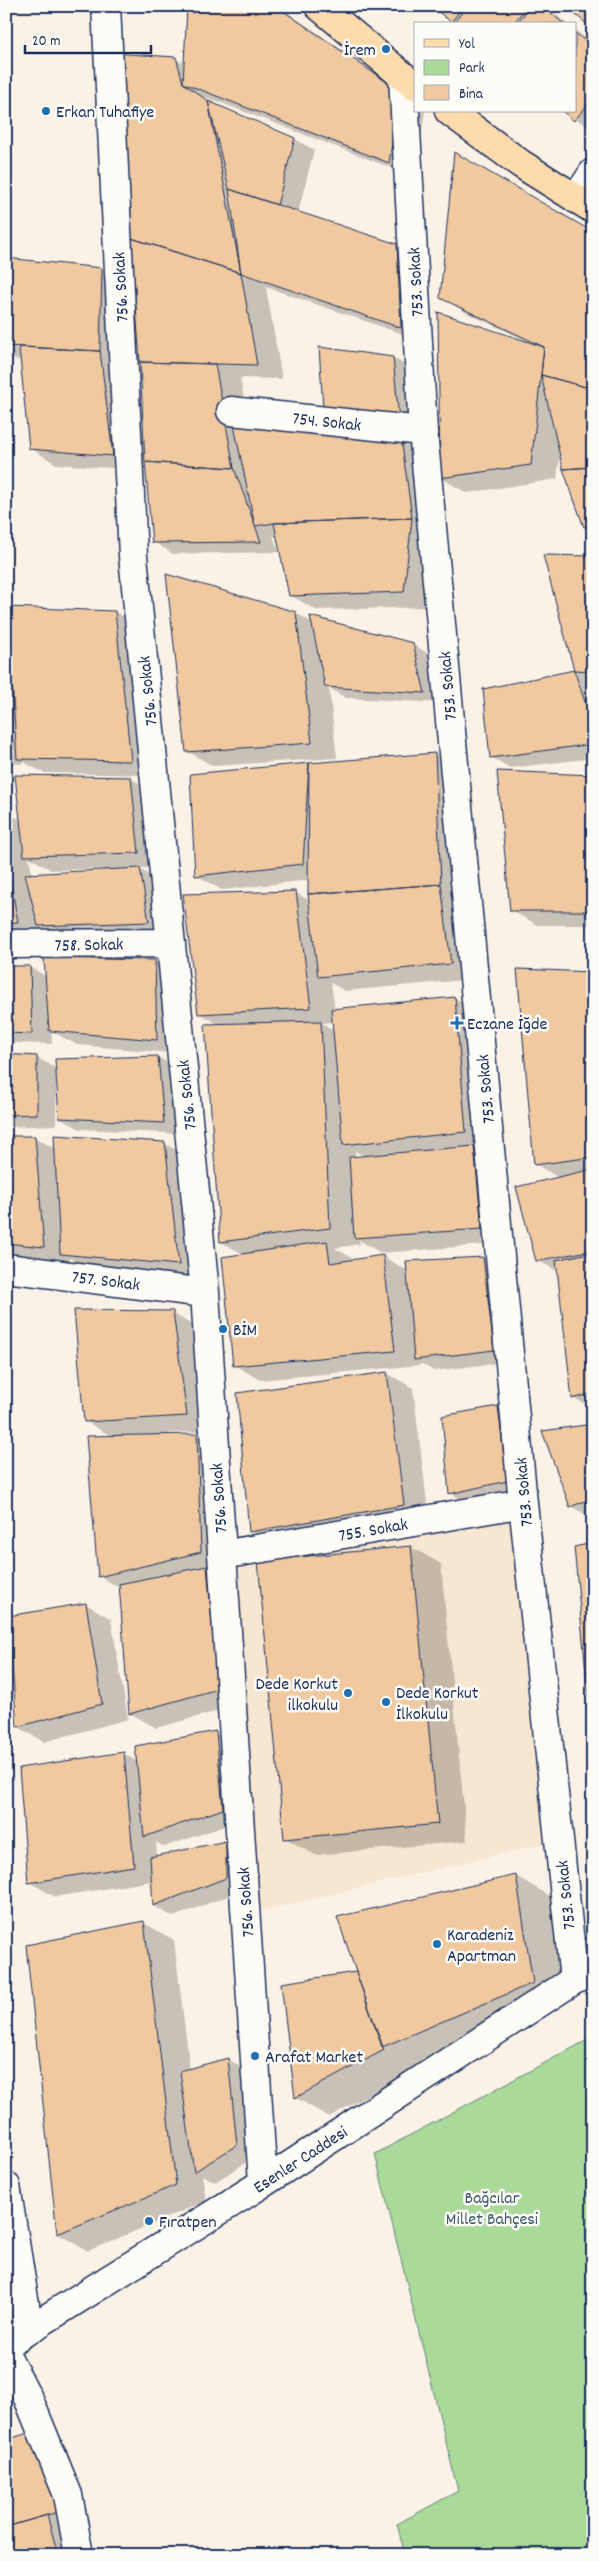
<svg xmlns="http://www.w3.org/2000/svg" width="599" height="2561" viewBox="0 0 599 2561" font-family="Dekko,sans-serif">
<rect width="100%" height="100%" fill="#faf2e6"/>
<filter id="ink" filterUnits="userSpaceOnUse"><feTurbulence type="fractalNoise" baseFrequency=".02" numOctaves="2"/><feDisplacementMap in="SourceGraphic" scale="10" xChannelSelector="R" yChannelSelector="G"/><feConvolveMatrix kernelMatrix="1 2 1 2 8 2 1 2 1" color-interpolation-filters="sRGB"/></filter>
<g filter="url(#ink)">
<path fill="#f7e6d1" d="M514 1515 546 1843 257 1912 228 1561Z"/>
<path fill="#aad999" stroke="#62847c" d="M593 2037V2555H405L397 2524 458 2491 375 2154Z"/>
<path fill="#0003" fill-rule="evenodd" d="M188 6H278L415 100V111H425L415 177 206 97 219 107 295 139 314 150 298 213 397 245 423 260 426 342 266 287 282 379 240 378 247 414 364 426 393 358 413 369 429 607 316 610 290 595 281 552 173 554 154 542 132 238 175 59 185 64ZM273 536 278 538 281 551 279 552Z
M433 6H545L567 24H455Z
M575 30 593 44V130L564 111H575Z
M593 234V531L585 526 560 454 557 479 467 493 441 478 525 340 471 315 441 298Z
M6 260 102 270 128 285 138 470 56 464 30 448 22 360 6 359Z
M545 556 593 558V758L510 768 491 757 484 690 575 671Z
M115 612 141 627 156 775 44 773 22 761V764L6 763V677L13 680 12 662 6 663V620L9 622Z
M296 613 313 623 412 644 432 656 444 703 346 698 329 688 337 758 213 766 187 751Z
M435 754 461 769 476 979 345 991 331 983 335 1010 455 998 481 1013 491 1147 475 1149 499 1162 508 1243 381 1253 359 1240 360 1244 335 1248 352 1258 353 1261 382 1256 408 1271 483 1258 503 1270 513 1361 434 1371 420 1363 421 1365 260 1380 234 1365 245 1255 221 1242 220 1025 199 1013 295 892 310 901 309 880 222 890 196 875 191 776ZM334 1022V1030L322 1023ZM355 1151 366 1157 356 1158Z
M593 776V925H537L511 910Z
M130 778 156 793 165 868H138L159 881 168 932 59 937 42 927 44 937 6 938V812L22 821ZM29 857 51 870 102 869V871L32 875Z
M155 961 181 976 183 1054 77 1045 51 1031 52 1044 6 1043V967H30L47 977Z
M593 973V1409L574 1398 559 1272 537 1260 559 1178 535 1164Z
M6 1056 36 1057 57 1069 158 1057 178 1069 183 1134 80 1129 61 1118 58 1086H56V1125L6 1127Z
M6 1137H34L56 1149 164 1143 190 1158 205 1279 87 1268 70 1258V1261L6 1255Z
M172 1313 198 1328 212 1431 169 1433V1435H196L222 1450 244 1704 156 1728 130 1713 120 1588 99 1576 111 1436 85 1421Z
M387 1373 413 1388 429 1519 276 1546 250 1531Z
M498 1407 518 1419 526 1492 470 1505 451 1493Z
M593 1425V1516L590 1517 571 1506Z
M411 1547 441 1564 467 1841 315 1855 285 1838 259 1562Z
M86 1604 111 1619 128 1719 44 1742 18 1727Z
M215 1733 235 1744 242 1820 164 1847 156 1842 157 1857 226 1842 245 1853 246 1889 173 1917 154 1906 152 1881 55 1897 29 1882 123 1753 138 1762Z
M516 1876 550 1896 566 2002 417 2066 415 2065 416 2069 329 2117 296 2098 283 1984 358 1973Z
M144 1923 174 1940 190 2070 228 2059 247 2071 256 2156 215 2182 202 2175 206 2201 88 2251 58 2234 28 1946Z
M6 2246 22 2322 6 2327Z
M40 2431 66 2446 90 2524 72 2530 79 2555H6Z"/>
<path fill="#f0c9a0" stroke="#1b2f5e" d="M187 6H276L400 91 389 163 183 83Z
M431 6H464L451 22Z
M467 6H527L513 24H453Z
M531 6H542L564 24H516Z
M565 6H593V29Z
M575 33 593 47V98L574 121 562 111H575Z
M112 53 176 57 183 83 208 101 241 273 131 238Z
M208 101 295 138 277 205 229 189Z
M454 152 593 232V389L541 375 544 347 440 298Z
M229 189 397 244 401 328 241 273Z
M131 238 241 273 257 365 140 362Z
M6 258 102 268 100 351 6 346Z
M438 312 544 347 531 465 440 478Z
M19 347 100 351 113 456 29 449Z
M319 347 393 357 400 429 323 409Z
M140 362 215 364 234 468 145 462Z
M541 375 593 389V467L563 469Z
M231 411 400 429 412 518 274 523 255 526Z
M145 462 234 468 261 542 152 543Z
M593 467V527H584L563 469Z
M412 518 404 592 289 596 274 523Z
M543 555 593 556V671L574 670Z
M166 574 296 612 312 743 186 752Z
M7 607 115 611 131 761 17 759Z
M310 616 413 643 425 693 325 687Z
M574 670 593 725V744L490 758 483 689Z
M435 753 441 884 308 894 309 763Z
M309 763 303 864 195 876 190 774Z
M497 771 593 775V911H510Z
M15 775 131 777 139 853 24 856Z
M6 857 18 922 6 923Z
M140 868 149 922 38 926 25 874Z
M441 884 451 964 318 977 308 894Z
M296 891 311 1008 198 1014 183 894Z
M44 958 155 960 157 1040 49 1031Z
M6 966H30L32 1034 6 1033Z
M517 969 593 972V1157L534 1165Z
M455 997 466 1132 343 1145 331 1009Z
M321 1021 330 1228 220 1242 205 1024Z
M6 1054 37 1056V1114L6 1115Z
M158 1056 164 1123 59 1118 55 1059Z
M54 1135 165 1142 179 1265 60 1254Z
M6 1136H35L44 1247 6 1243Z
M474 1146 482 1229 354 1238 349 1157Z
M593 1169V1250L536 1261 516 1187Z
M327 1241 330 1263 383 1255 395 1351 233 1366 222 1257Z
M593 1252V1393L572 1399 556 1260Z
M483 1257 494 1350 414 1360 406 1261Z
M74 1310 173 1311 187 1416 84 1422Z
M387 1372 404 1505 249 1532 237 1393Z
M498 1406 507 1481 449 1494 442 1416Z
M593 1424V1498L570 1507 542 1431Z
M197 1434 201 1552 98 1577 86 1436Z
M593 1543V1670L586 1672 574 1547Z
M411 1546 438 1824 284 1839 258 1561Z
M207 1566 218 1689 129 1714 119 1584Z
M86 1603 102 1704 17 1727 8 1616Z
M593 1670V1729L586 1672Z
M216 1731 223 1809 144 1837 135 1746Z
M124 1752 134 1866 28 1883 19 1768Z
M226 1841V1878L153 1906 150 1857Z
M516 1875 533 1983 382 2047 337 1917Z
M144 1921 176 2185 57 2234 26 1945Z
M356 1972 384 2050 295 2098 281 1983Z
M228 2058 237 2145 194 2172 180 2071Z
M41 2429 65 2510 6 2527V2440Z
M47 2515 58 2555H6V2527Z"/>
<g fill="none" stroke-linecap="round" stroke-linejoin="round">
<g stroke="#1b2f5e" stroke-width="31">
<path id="minor" d="M106 6 133 556 205 1293 263 2183
M403 77 423 431 523 1503 574 1980
M576 199 593 173
M231 411 423 431
M6 944 171 943
M6 1268 205 1293
M222 1555 523 1503
M6 2186 29 2330
M6 2344 263 2183 574 1980 592 1973
M6 2355 29 2400 68 2495 79 2555"/>
</g>
<g stroke="#1b2f5e" stroke-width="31">
<path id="major" d="M319 6 415 86
M449 111 521 164 593 209"/>
</g>
<use href="#minor" stroke="#fdfcf7" stroke-width="28"/>
<use href="#major" stroke="#fedbac" stroke-width="28"/>
</g>
</g>
<g fill="#1f6fb2" stroke="#fdfcf7" stroke-width="2">
<circle cx="386" cy="49" r="5"/>
<circle cx="46" cy="111" r="5"/>
<path d="M454.5 1015.5h5v5h5v5h-5v5h-5v-5h-5v-5h5z"/>
<circle cx="223" cy="1329" r="5"/>
<circle cx="348" cy="1693" r="5"/>
<circle cx="386" cy="1702" r="5"/>
<circle cx="437" cy="1944" r="5"/>
<circle cx="255" cy="2056" r="5"/>
<circle cx="149" cy="2221" r="5"/>
</g>
<g text-anchor="middle" stroke-width="5" stroke-linejoin="round" paint-order="stroke">
<g font-size="18" fill="#1b2f5e" stroke="#fdfcf7" text-anchor="start">
<text x="376" y="55" text-anchor="end">İrem</text>
<text x="56" y="117">Erkan Tuhafiye</text>
<text x="467" y="1029">Eczane İğde</text>
<text x="233" y="1335">BİM</text>
<text x="338" y="1689" text-anchor="end">Dede Korkut<tspan x="338" dy="21">ilkokulu</tspan></text>
<text x="396" y="1698">Dede Korkut<tspan x="396" dy="21">İlkokulu</tspan></text>
<text x="447" y="1940">Karadeniz<tspan x="447" dy="21">Apartman</tspan></text>
<text x="265" y="2062">Arafat Market</text>
<text x="159" y="2227">Fıratpen</text>
</g>
<g font-size="18" fill="#1b2f5e" stroke="#fdfcf7">
<text transform="translate(415 282) rotate(-93)" y="6">753. Sokak</text>
<text transform="translate(120 287) rotate(-93)" y="6">756. Sokak</text>
<text transform="translate(327 421) rotate(6)" y="6">754. Sokak</text>
<text transform="translate(447 686) rotate(-95)" y="6">753. Sokak</text>
<text transform="translate(147 691) rotate(-96)" y="6">756. Sokak</text>
<text transform="translate(89 944) rotate(-1)" y="6">758. Sokak</text>
<text transform="translate(485 1089) rotate(-95)" y="6">753. Sokak</text>
<text transform="translate(186 1095) rotate(-96)" y="6">756. Sokak</text>
<text transform="translate(106 1280) rotate(7)" y="6">757. Sokak</text>
<text transform="translate(523 1492) rotate(-95)" y="6">753. Sokak</text>
<text transform="translate(218 1498) rotate(-94)" y="6">756. Sokak</text>
<text transform="translate(373 1529) rotate(-10)" y="6">755. Sokak</text>
<text transform="translate(565 1895) rotate(-96)" y="6">753. Sokak</text>
<text transform="translate(245 1902) rotate(-94)" y="6">756. Sokak</text>
<text transform="translate(300 2159) rotate(-33)" y="6">Esenler Caddesi</text>
</g>
<g font-size="18" fill="#3f5a6d" stroke="#fdfcf7">
<text x="492" y="2203">Bağcılar<tspan x="492" dy="21">Millet Bahçesi</tspan></text>
</g>
</g>
<rect width="599" height="2561" fill="none" stroke="#fdfcf7" stroke-width="25"/>
<rect x="12" y="12" width="574" height="2536" fill="none" stroke="#1b2f5e" stroke-width="2" filter="url(#ink)"/>
<rect x="414" y="22" width="162" height="90" fill="#fdfcf7" stroke="#a3aaba"/>
<rect x="424" y="39" width="25" height="8" fill="#fedbac" stroke="#a3aaba"/>
<text x="459" y="48" font-size="15" fill="#1b2f5e">Yol</text>
<rect x="424" y="60" width="25" height="15" fill="#aad999" stroke="#a3aaba"/>
<text x="459" y="72" font-size="15" fill="#1b2f5e">Park</text>
<rect x="424" y="85" width="25" height="15" fill="#f0c9a0" stroke="#a3aaba"/>
<text x="459" y="98" font-size="15" fill="#1b2f5e">Bina</text>
<path d="M25 45v8h126v-8" fill="none" stroke="#1b2f5e" stroke-width="2.5"/>
<text x="32" y="45" font-size="15" fill="#1b2f5e" stroke="#fdfcf7" stroke-width="4" paint-order="stroke">20 m</text>
</svg>
